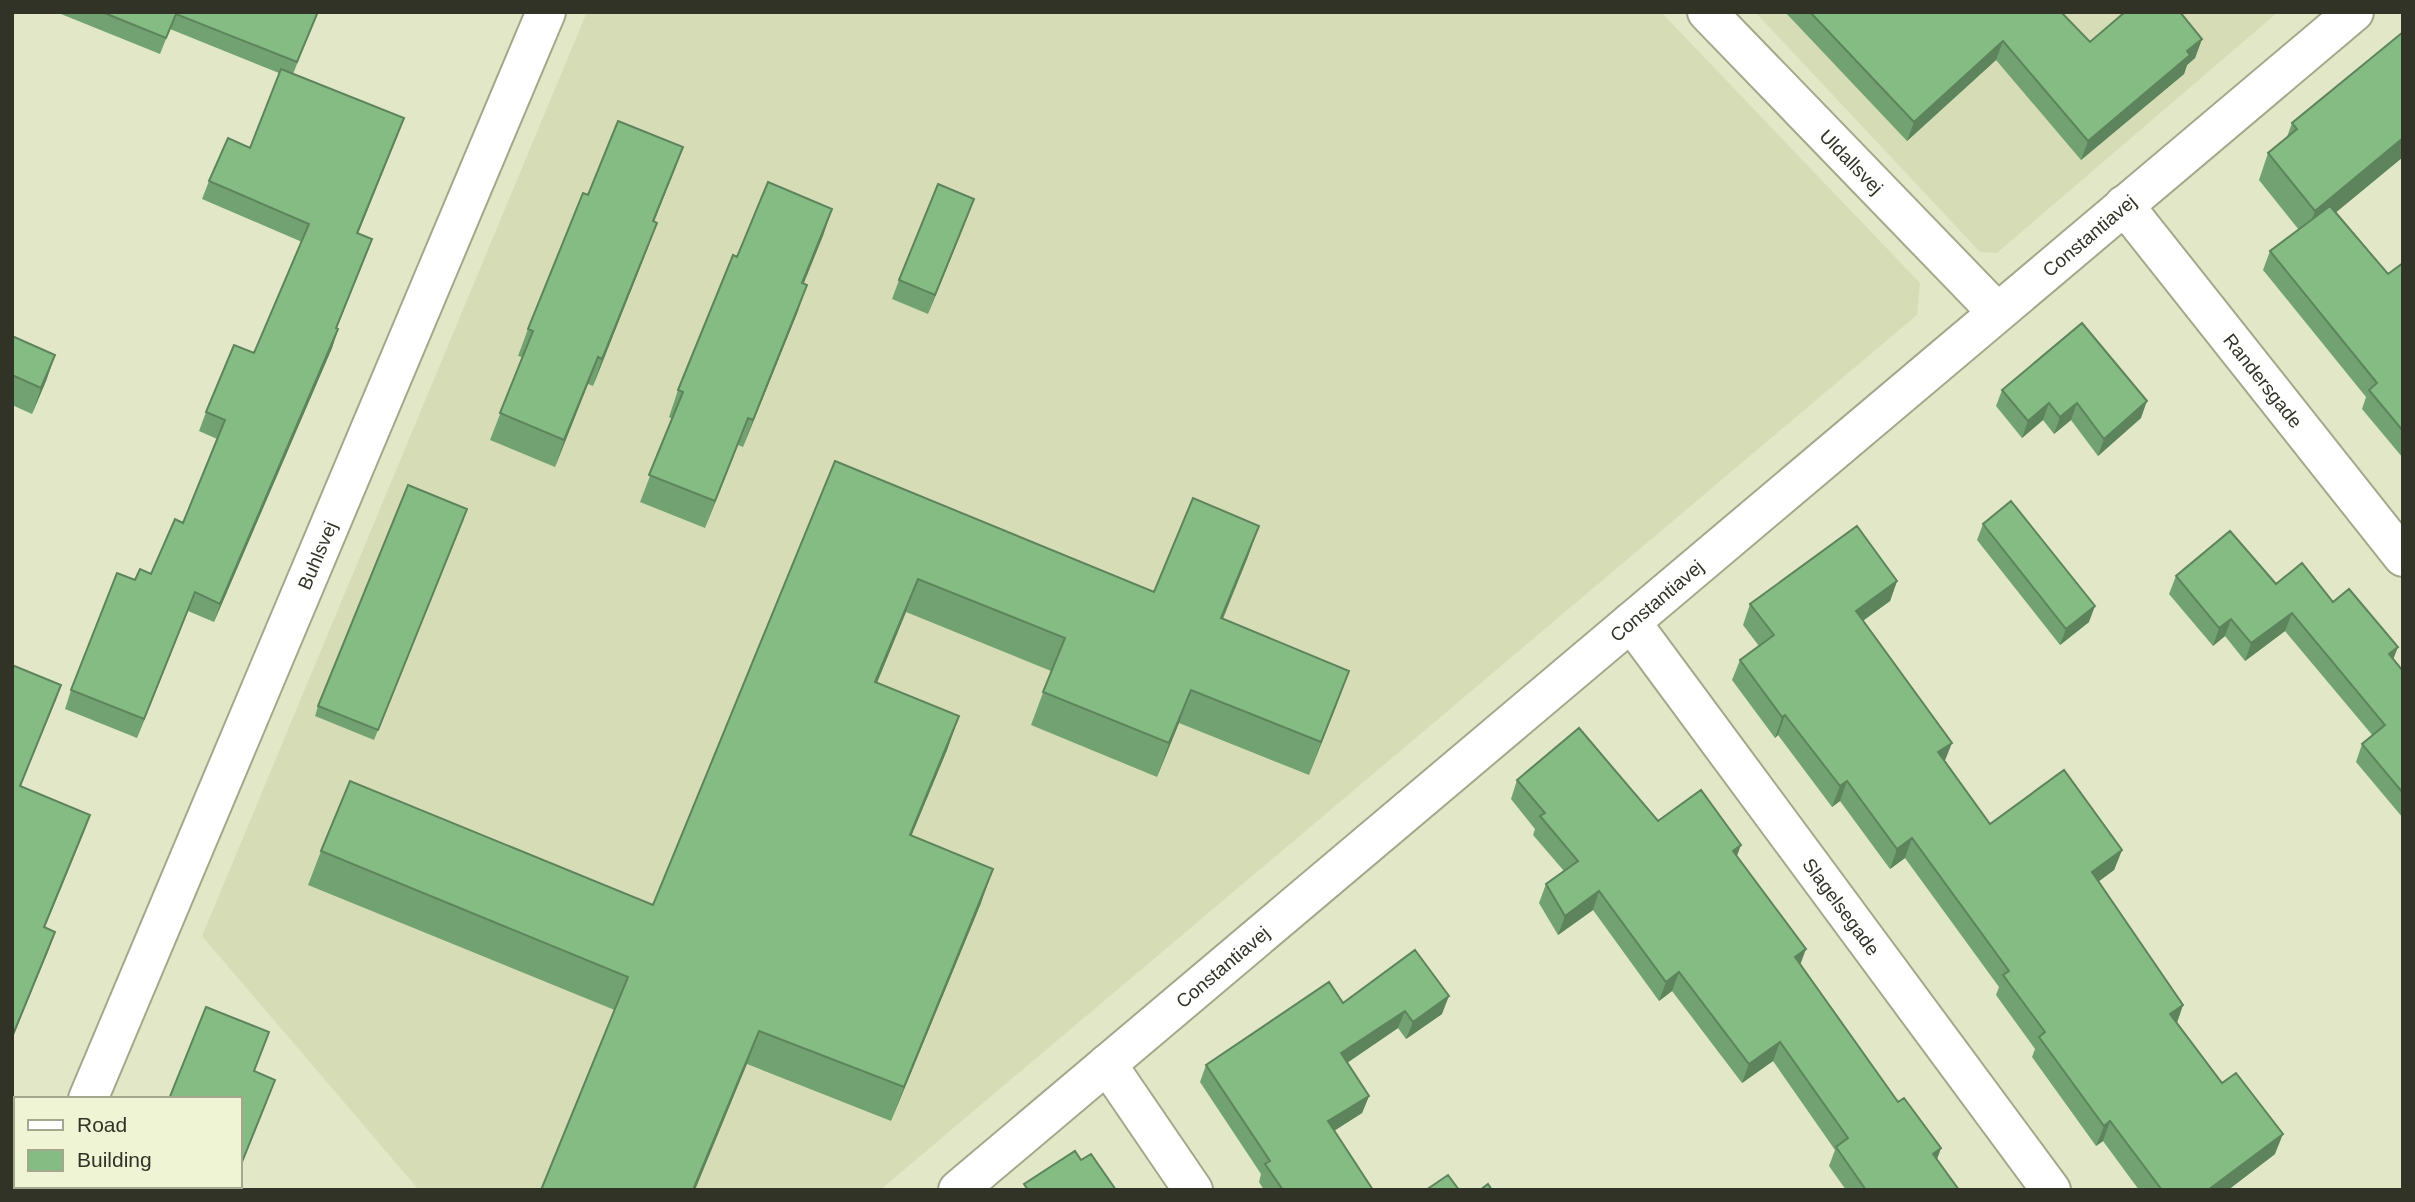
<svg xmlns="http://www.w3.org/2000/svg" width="2415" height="1202" viewBox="0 0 2415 1202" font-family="Helvetica,sans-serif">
<rect width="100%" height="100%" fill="#e1e7c7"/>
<path fill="#d6ddb6" d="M587 12H1661L1920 283 1917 315 880 1190H419L202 936Z
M1755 12H2278L1997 253 1980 252Z"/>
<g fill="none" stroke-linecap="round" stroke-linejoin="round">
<g stroke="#a3a88b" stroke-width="42">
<g id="minor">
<path id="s1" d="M1707 12 1996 311"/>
<path id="s2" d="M2124 205 2403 557"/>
<path id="s3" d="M1631 622 2051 1190"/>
<path d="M1107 1064 1193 1190"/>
<path id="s4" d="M88 1099 546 12"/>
<path d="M49 1190 51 1186"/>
<path id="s5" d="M958 1190 2354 12"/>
</g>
</g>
<use href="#minor" stroke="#fff" stroke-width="38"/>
</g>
<path fill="#72a272" d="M56 12H313L317 14 293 74 404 118 358 234 372 239 337 328 338 329 332 348 214 622 188 611 137 738 65 709 71 690 135 580 151 574 183 523 217 439 199 431 206 412 254 353 302 242 202 199 209 181 250 148 279 73 170 29 160 54Z
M1785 12H2061L2090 42 2202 39 2195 58 2187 65 2184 74 2081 160 1996 60 1907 141Z
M2403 32V157L2336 212 2388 274 2403 263V458L2362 409 2366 397 2263 270 2270 251 2299 230 2259 180 2268 153 2287 137 2292 123Z
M683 147 654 222 647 250 593 386 588 384 555 467 490 440 522 357 518 356 528 329 588 195Z
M832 209 803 283 798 311 743 447 738 445 705 528 640 502 672 419 669 417 678 390 737 257Z
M967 218 928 314 892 299 899 280Z
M2082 323 2141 418 2098 456 2071 420 2054 434 2043 420 2022 438 1996 406 2002 390Z
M12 336 55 355 46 381 32 414 12 405Z
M835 461 1154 592 1259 526 1247 559 1223 619 1349 671 1309 775 1179 723 1157 777 1031 725 1051 671 906 612 877 683 959 716 947 750 911 836 981 903 891 1121 747 1064 308 885 321 851 653 905Z
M464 519 374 740 315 716 318 706Z
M1983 524 2089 622 2060 645 1977 540Z
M2176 576 2276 584 2333 602 2393 659 2403 671V818L2356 762 2362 744 2373 736 2285 631 2245 661 2225 636 2213 646 2169 594Z
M1897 581 1890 601 1863 621 1945 761 1990 824 2122 850 2114 870 2098 882 2183 1005 2177 1023 2275 1154 2228 1190H2139L2103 1141 2096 1146 2032 1057 2035 1049 1996 995 1999 987 1905 858 1890 869 1840 801 1832 807 1778 735 1775 738 1732 680 1740 660 1759 646 1743 625 1750 604Z
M1517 780 1658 821 1737 856 1800 965 1898 1102 1941 1148 1937 1159 1959 1190H1846L1829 1166 1835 1150 1773 1061 1742 1083 1672 991 1659 1001 1593 910 1558 935 1539 903 1546 884 1564 871 1533 835 1535 829 1511 799Z
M1343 1003 1442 1014 1406 1039 1398 1028 1347 1063 1369 1096 1362 1113 1334 1131 1373 1190H1264L1259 1182 1261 1174 1200 1082 1206 1065Z"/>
<path fill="#5d845c" d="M2202 39 2195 58 2187 65 2184 74 2081 160 2088 141Z
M2003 41 1996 60 1907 141 1914 122Z
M404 118 397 137 350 252 357 233Z
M2403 138V157L2305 238 2315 211Z
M683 147 673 174 643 248 653 221Z
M974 199 967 218 928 314 935 295Z
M832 209 823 236 793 310 802 283Z
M657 223 647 250 593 386 602 359Z
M372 239 365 258 329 347 336 328Z
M807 285 798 311 743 447 753 420Z
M338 329 332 348 214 622 220 604Z
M55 355 46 381 32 414 41 388Z
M598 357 588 384 555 467 564 440Z
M2147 401 2141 418 2098 456 2104 439Z
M2049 403 2043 420 2022 438 2028 421Z
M2077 403 2071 420 2054 434 2060 417Z
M748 418 738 445 705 528 715 501Z
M1259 526 1247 559 1209 651 1221 618Z
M918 579 906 612 863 716 875 682Z
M1897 581 1890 601 1848 631 1856 611Z
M195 592 188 611 137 738 144 719Z
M2095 606 2089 622 2060 645 2066 629Z
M2292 613 2285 631 2245 661 2251 643Z
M2231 619 2225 636 2213 646 2219 628Z
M2398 647 2391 665 2389 654Z
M1349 671 1337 704 1309 775 1321 742Z
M61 685 55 702 13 803 20 786Z
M1191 690 1179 723 1157 777 1169 743Z
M1785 715 1778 735 1775 738 1782 717Z
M959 716 947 750 898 868 910 835Z
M1952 743 1944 763 1938 752Z
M1847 781 1840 801 1832 807 1840 786Z
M90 815 84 832 38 944 44 927Z
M1912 838 1905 858 1890 869 1897 849Z
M1741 845 1734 864 1733 851Z
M2122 850 2114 870 2084 892 2092 872Z
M993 869 981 903 891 1121 904 1087Z
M1599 891 1593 910 1558 935 1565 916Z
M55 932 49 949 12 1039V1037Z
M1806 949 1799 968 1795 957Z
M1679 972 1672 991 1659 1001 1666 982Z
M1449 996 1442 1014 1406 1039 1413 1022Z
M2183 1005 2176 1025 2170 1014Z
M1405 1011 1398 1028 1335 1071 1341 1053Z
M759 1031 747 1064 695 1190H693Z
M1780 1042 1773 1061 1742 1083 1749 1064Z
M1369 1096 1362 1113 1321 1139 1328 1121Z
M2110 1121 2103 1141 2096 1146 2104 1126Z
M2283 1134 2275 1154 2228 1190H2208Z
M1941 1148 1934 1167 1933 1154Z"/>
<path fill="#85bc84" stroke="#5d845c" stroke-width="2" d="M102 12H313L317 14 297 62 176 14 166 38Z
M1810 12H2061L2090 42 2125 12H2180L2202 39 2187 51 2190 55 2088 141 2003 41 1914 122Z
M2403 32V138L2315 211 2268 153 2297 129 2292 123Z
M281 69 404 118 357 233 372 239 336 328 338 329 220 604 195 592 144 719 71 690 117 573 135 580 140 569 151 574 175 519 183 523 225 420 206 412 234 345 254 353 309 224 209 181 228 138 250 148Z
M618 121 683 147 653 221 657 223 602 359 598 357 564 440 500 413 533 331 528 329 583 193 588 195Z
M768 182 832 209 802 283 807 285 753 420 748 418 715 501 649 475 683 392 678 390 733 255 737 257Z
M938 184 974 199 935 295 899 280Z
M2330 206 2388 274 2403 263V431L2369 390 2377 383 2270 251Z
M2082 323 2147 401 2104 439 2077 403 2060 417 2049 403 2028 421 2002 390Z
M12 336 55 355 41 388 12 375Z
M835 461 1154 592 1193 498 1259 526 1221 618 1349 671 1321 742 1191 690 1169 743 1043 692 1065 638 918 579 875 682 959 716 910 835 993 869 904 1087 759 1031 693 1190H541L628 977 321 851 350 781 653 905Z
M408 485 467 509 378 730 318 706Z
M2011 501 2095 606 2066 629 1983 524Z
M1857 526 1897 581 1856 611 1952 743 1938 752 1990 824 2064 770 2122 850 2092 872 2183 1005 2170 1014 2222 1083 2236 1073 2283 1134 2208 1190H2162L2110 1121 2104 1126 2039 1037 2045 1032 2003 975 2009 971 1912 838 1897 849 1847 781 1840 786 1785 715 1782 717 1740 660 1774 635 1750 604Z
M2230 531 2276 584 2302 563 2333 602 2349 589 2398 647 2389 654 2403 671V793L2362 744 2385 725 2292 613 2251 643 2231 619 2219 628 2176 576Z
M12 665 61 685 20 786 90 815 44 927 55 932 12 1037Z
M1579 728 1658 821 1701 790 1741 845 1733 851 1806 949 1795 957 1898 1102 1904 1098 1941 1148 1933 1154 1959 1190H1866L1836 1147 1848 1138 1780 1042 1749 1064 1679 972 1666 982 1599 891 1565 916 1546 884 1578 861 1540 816 1545 813 1517 780Z
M1415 950 1449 996 1413 1022 1405 1011 1341 1053 1369 1096 1328 1121 1373 1190H1283L1265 1164 1270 1161 1206 1065 1329 982 1343 1003Z
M206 1007 269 1032 254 1071 275 1080 240 1167V1099H169Z
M1075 1151 1081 1160 1091 1154 1116 1190H1028L1024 1184Z
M1448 1175 1459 1190H1426Z
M1488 1184 1492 1190H1480Z
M124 1186H194L192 1190H122Z"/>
<g text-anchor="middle" stroke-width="6" stroke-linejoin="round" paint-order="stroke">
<g font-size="19" fill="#313326" stroke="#eff4d4">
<text dy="7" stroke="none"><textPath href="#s1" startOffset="208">Uldallsvej</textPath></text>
<text dy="7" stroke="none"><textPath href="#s5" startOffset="1480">Constantiavej</textPath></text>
<text dy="7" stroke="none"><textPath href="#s2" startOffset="224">Randersgade</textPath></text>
<text dy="7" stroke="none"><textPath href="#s4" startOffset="590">Buhlsvej</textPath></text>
<text dy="7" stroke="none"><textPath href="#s5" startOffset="914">Constantiavej</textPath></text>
<text dy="7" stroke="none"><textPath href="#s3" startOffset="354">Slagelsegade</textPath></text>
<text dy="7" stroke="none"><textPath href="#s5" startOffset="346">Constantiavej</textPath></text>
</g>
</g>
<rect width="2415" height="1202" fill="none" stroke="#313326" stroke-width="28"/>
<rect x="14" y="1097" width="228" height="91" fill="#eff4d4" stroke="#a3a78e" stroke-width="2"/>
<rect x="28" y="1120" width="35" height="10" fill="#ffffff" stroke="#a3a78e" stroke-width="2"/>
<text x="77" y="1132" font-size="21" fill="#313326">Road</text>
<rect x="28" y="1150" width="35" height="21" fill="#85bc84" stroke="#a3a78e" stroke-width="2"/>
<text x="77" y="1167" font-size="21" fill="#313326">Building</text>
</svg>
